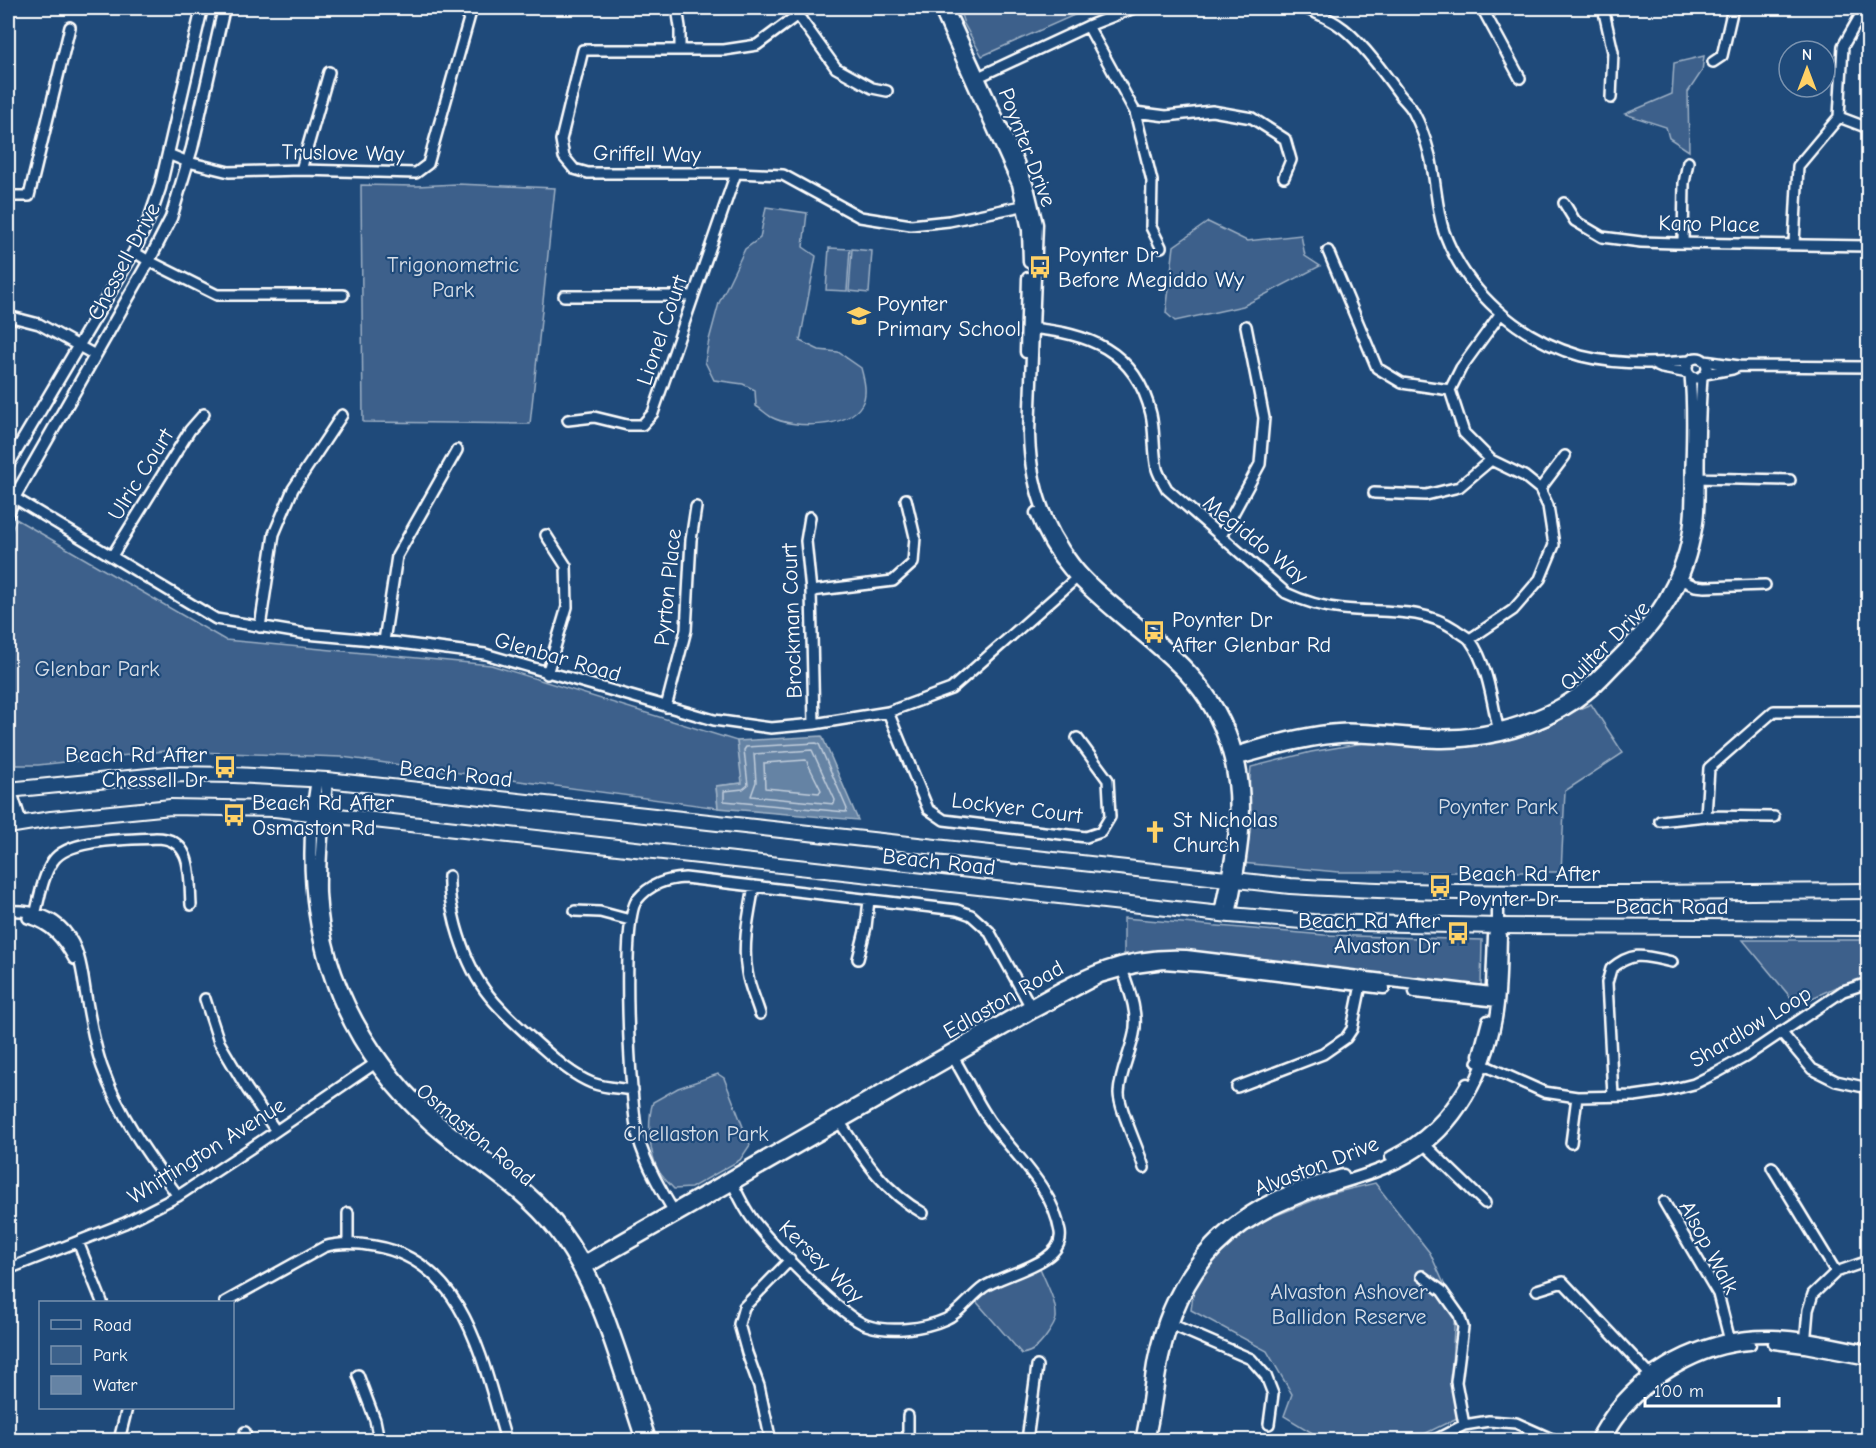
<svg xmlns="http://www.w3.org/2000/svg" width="1876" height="1448" viewBox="0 0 1876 1448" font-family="'Comic Neue',sans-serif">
<rect width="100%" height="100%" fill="#1f4a7a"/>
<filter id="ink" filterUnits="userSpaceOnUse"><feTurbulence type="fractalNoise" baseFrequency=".0167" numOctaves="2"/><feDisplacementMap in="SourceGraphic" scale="12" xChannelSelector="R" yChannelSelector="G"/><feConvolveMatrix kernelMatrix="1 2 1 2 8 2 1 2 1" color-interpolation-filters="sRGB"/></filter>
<g filter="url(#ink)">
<path fill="#3c618b" stroke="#9eb0c5" stroke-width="1.5" d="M959 8H1090L982 56 964 24Z
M1704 56 1702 71 1688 92 1689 151 1669 138 1666 127 1625 114 1672 94 1674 63Z
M457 184 555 188 530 424 363 422 361 185 417 186Z
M766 207 807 213 803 247 816 256 800 341 819 350 838 352 861 368C864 379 868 393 862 404 848 429 793 429 771 417 766 414 761 409 756 406L755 390 743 384 714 380 705 362 709 340 719 303 745 249 760 238Z
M1208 222 1247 241 1301 235 1305 256 1320 266 1243 306 1175 321 1166 313 1174 246Z
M829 248 850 249 847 291 826 290Z
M852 249 872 251 869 293 849 291Z
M16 519 225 640 491 665 737 741 743 783 716 786 718 808 342 757 165 751 38 765H16L8 728V541Z
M1591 704 1623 753 1565 791 1561 872H1338L1242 863 1251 767 1311 752 1369 742 1468 744 1510 738Z
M1124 918 1324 935 1482 940 1481 988 1175 952 1124 954Z
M1743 940H1868V977L1836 987 1797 1005Z
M718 1074 724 1078 750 1145 740 1160 691 1188 674 1189C669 1183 662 1177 658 1170 649 1152 647 1120 653 1102L678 1088Z
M1375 1183 1430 1253 1455 1308 1452 1367 1457 1418 1412 1440H1324L1284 1416 1292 1394 1267 1351 1191 1310 1194 1288 1224 1245 1262 1221 1329 1194Z
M1040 1268C1046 1283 1057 1302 1056 1318 1055 1325 1049 1332 1045 1338 1038 1347 1033 1352 1022 1354L975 1300 987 1291Z"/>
<path fill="#6583a4" stroke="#a3b5c8" stroke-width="1.5" d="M822 736 858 820 718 808 716 786 742 783 737 741Z"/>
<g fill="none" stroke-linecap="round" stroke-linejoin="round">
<path stroke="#c1cddb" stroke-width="1.5" d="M816 743 819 744 847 809 846 812 724 801V791L743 789 748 785 744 750 746 747Z
M812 750 835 800 834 804 751 796 756 782 754 754Z
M806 760 821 790 819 793 765 788 764 763Z"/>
<g stroke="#fff" stroke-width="14">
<path id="minor" d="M677 8 680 27V50
M807 8 757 45 724 50H583L561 140 564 157 574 169 588 173H736L783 175 860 217 911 225 949 221 1027 205
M1304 8C1317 13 1333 20 1344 29 1364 45 1385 74 1400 95 1405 101 1411 106 1414 113 1421 126 1426 141 1430 156 1436 181 1436 207 1444 232 1466 292 1519 339 1581 356 1616 365 1654 364 1689 361
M1482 8 1520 78
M1603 8 1613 52 1611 98
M797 14 836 68 872 88 887 91
M1088 26 1135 112 1152 181 1151 227 1161 247
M1713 62 1722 56 1733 8
M974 79 1088 26 1134 8
M1135 112 1166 116 1212 111 1252 118 1285 139 1291 160 1284 177
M1839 117 1868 128
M168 154 188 162 229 172 301 170 416 173 428 164 472 8
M301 170 329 72
M8 196H29L70 27
M1564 203 1575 221 1602 237 1641 242 1675 243 1868 246
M1683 243 1684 183 1688 162
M1794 244 1798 166 1839 117 1843 46 1859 18 1868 13
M1328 251 1377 368 1402 383 1450 390
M134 252 149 261 217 295H343
M564 296H692
M8 316 39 324 95 355
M1027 328C1087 332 1136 350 1151 414 1155 432 1153 451 1157 469 1159 476 1164 483 1167 489L1286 593C1305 602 1323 607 1343 609 1381 613 1422 607 1455 629 1460 633 1467 636 1470 640 1487 663 1492 700 1498 728
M1687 368a10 10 0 1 1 20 0a10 10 0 1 1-20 0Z
M1704 361 1739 366 1868 367
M1655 365 1662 368 1688 373
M1705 374 1732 369 1739 366
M568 420 594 417 627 425H642L653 413 736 173
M1694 478 1790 480
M1540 489 1565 456
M1374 493 1426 495 1459 487 1491 460
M8 494 216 619 306 634 384 641 485 654 714 720 771 728 814 724 888 712 951 689 1080 575
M810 517 806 541 811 591 814 724
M546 535 566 566 567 607 547 674
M1221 536 1260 464 1264 418 1246 326
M112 556 190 430 204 414
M1679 579 1695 586 1705 587 1765 585
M811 591 893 581 913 563 915 537 906 499
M260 627 274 534 293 489 342 415
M1470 639 1513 610 1540 579 1554 545 1548 506 1540 489 1524 476 1491 460 1464 433 1450 390 1461 368 1501 313
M384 641 397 556 457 450
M666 707 686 630 691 540 696 507
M888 712 928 809 944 820 1086 837 1101 832 1110 817 1108 780 1077 738
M1231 754C1264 743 1312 730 1347 729 1389 729 1432 739 1474 733 1504 729 1538 717 1564 702 1581 692 1595 678 1609 664 1645 629 1669 601 1684 552 1692 524 1691 495 1691 466 1692 436 1693 406 1690 375
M1233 761C1269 751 1312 738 1349 737 1388 736 1428 746 1467 741 1510 737 1554 722 1588 694 1601 684 1612 670 1624 659 1665 617 1687 585 1697 526 1700 507 1699 487 1699 467 1699 437 1700 407 1702 376
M1706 816 1709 768 1774 711H1868
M1660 821 1706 816 1774 817
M449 876C448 894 452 909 456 926 473 987 494 1004 539 1045 555 1059 572 1075 592 1083 605 1088 619 1088 633 1090
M754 886C749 914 742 945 747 972 749 987 756 1000 760 1014
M8 911C29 910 50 914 65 931 81 950 82 973 86 996 90 1019 94 1044 102 1067 119 1115 148 1155 178 1196
M575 911 600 912 630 920
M28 918C51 924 63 939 74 959
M34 919C39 901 42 877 53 861 68 838 130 840 156 838 194 838 189 877 191 905
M858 959 866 927 869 900
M1121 966C1128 987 1139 1012 1134 1034 1130 1054 1120 1073 1119 1093 1119 1109 1139 1149 1144 1168
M205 999 219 1042 247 1089 276 1131
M1781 1032 1812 1069 1836 1081 1868 1088
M1477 1062 1544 1092 1577 1097 1634 1096 1662 1092 1694 1084 1718 1072 1745 1057 1843 991 1868 983
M1237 1087 1323 1054 1346 1038 1352 1029 1362 980
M1613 1096 1607 983 1611 969C1634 950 1645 956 1672 962
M837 1118C862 1156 882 1190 923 1213
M1420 1140 1485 1203
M1571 1143 1577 1097
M1772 1167 1836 1272
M731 1180C737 1193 744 1208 753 1220 771 1243 840 1316 866 1325 889 1333 924 1329 946 1319 961 1312 971 1296 984 1287 1005 1273 1065 1263 1060 1232 1053 1187 1014 1155 990 1121 975 1100 965 1075 951 1054
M1664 1202 1718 1294 1731 1345
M348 1213V1243
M676 1215C661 1190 646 1165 638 1137 630 1106 620 920 637 900 650 884 666 879 685 878L957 910 971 915 989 931 1032 1009
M78 1242 102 1302
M8 1269 125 1223 178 1196 251 1148 380 1060
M1422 1276 1442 1291 1459 1315 1463 1327 1456 1382 1464 1425
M1537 1290 1563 1282 1654 1379
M225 1302 324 1247C340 1242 357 1243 374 1246 467 1261 483 1366 506 1440
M1168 1323 1251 1359 1266 1376 1273 1394 1269 1424
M1805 1345 1808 1310 1813 1294 1836 1272 1868 1261
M358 1375 375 1420 379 1440
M908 1416V1440
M770 1437 759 1386 747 1353 739 1324 744 1307 790 1260
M119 1440 127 1408
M245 1440V1432
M1027 1440 1037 1366
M1435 1440 1464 1425 1489 1421 1516 1423 1554 1440"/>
</g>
<g stroke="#fff" stroke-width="15">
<path id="tertiary" d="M939 8 1018 184 1028 230 1029 262
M947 8 1017 160 1028 187 1037 224 1029 434C1030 482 1044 526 1074 564 1087 582 1106 596 1123 611 1179 657 1224 692 1240 767 1250 815 1239 868 1230 915
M1026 352 1028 278
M8 465 134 252 150 217 160 188 202 8
M1036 513C1054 561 1079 583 1117 615 1140 635 1165 653 1186 676 1225 718 1239 772 1235 828 1233 857 1225 885 1220 914
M8 514 14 498 149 261 171 218 192 148 224 8
M317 779C295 911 328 1035 431 1126 472 1162 521 1188 555 1232 601 1292 618 1370 642 1440
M327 780C324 817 319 855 320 893 324 982 375 1068 442 1124 484 1159 532 1186 564 1231 594 1272 607 1312 623 1359 632 1386 642 1413 650 1440
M8 782 21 823
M1492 985 1494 936 1498 926
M1415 992 1498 1001
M1479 1055 1488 1021
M1391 1157C1424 1141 1449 1115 1467 1084
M577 1265 1030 1005C1084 975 1122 953 1186 956L1499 994
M581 1271 1034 1012 1100 977 1135 967 1164 963 1203 966 1384 988
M1774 1343 1805 1347 1868 1359
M1141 1440C1148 1413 1149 1386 1154 1359 1168 1288 1208 1231 1273 1199 1295 1188 1319 1182 1343 1175
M1148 1440C1154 1418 1156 1396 1160 1373 1166 1334 1181 1293 1206 1261 1237 1222 1279 1204 1324 1188 1353 1179 1383 1171 1409 1156 1458 1128 1486 1072 1496 1018 1501 991 1500 963 1501 936L1498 926V892
M1595 1440C1602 1430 1607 1419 1615 1409 1653 1362 1712 1334 1773 1336 1805 1337 1837 1345 1868 1351
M1604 1440C1609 1433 1613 1424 1619 1417 1649 1378 1700 1347 1750 1344"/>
</g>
<g stroke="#fff" stroke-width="18">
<path id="primary" d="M8 790 169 774 234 775 327 780 1290 886C1483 897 1676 892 1868 891
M8 826 51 819 171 807 275 809 1230 915 1313 922 1498 926 1868 928"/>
</g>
<use href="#minor" stroke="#1f4a7a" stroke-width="9"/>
<use href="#tertiary" stroke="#1f4a7a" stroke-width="10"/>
<use href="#primary" stroke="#1f4a7a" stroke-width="14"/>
</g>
</g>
<defs>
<g id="bus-bare" transform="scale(1.8)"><path d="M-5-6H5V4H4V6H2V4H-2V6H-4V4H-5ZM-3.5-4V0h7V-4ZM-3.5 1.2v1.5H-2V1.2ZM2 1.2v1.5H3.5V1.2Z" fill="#ffd166" stroke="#1f4a7a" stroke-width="2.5" paint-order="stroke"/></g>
<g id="school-bare" transform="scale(1.8)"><path d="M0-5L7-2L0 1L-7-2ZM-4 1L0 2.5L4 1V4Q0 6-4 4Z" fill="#ffd166" stroke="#1f4a7a" stroke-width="2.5" paint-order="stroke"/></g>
<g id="church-bare" transform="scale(1.8)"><path d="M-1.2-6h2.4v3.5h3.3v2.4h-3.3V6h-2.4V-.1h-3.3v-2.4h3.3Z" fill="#ffd166" stroke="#1f4a7a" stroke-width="2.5" paint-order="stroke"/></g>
</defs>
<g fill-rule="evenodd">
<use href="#bus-bare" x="1040" y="267"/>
<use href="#school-bare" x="859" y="316"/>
<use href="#bus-bare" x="1154" y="632"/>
<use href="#bus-bare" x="225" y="767"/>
<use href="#bus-bare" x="234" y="815"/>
<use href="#church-bare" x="1155" y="832"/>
<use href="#bus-bare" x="1440" y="886"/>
<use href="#bus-bare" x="1458" y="933"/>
</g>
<g text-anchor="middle" stroke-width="4.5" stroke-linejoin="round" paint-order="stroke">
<g font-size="22" fill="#fff" stroke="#1f4a7a">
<text transform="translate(1028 147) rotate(69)" y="8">Poynter Drive</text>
<text transform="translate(343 152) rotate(1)" y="8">Truslove Way</text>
<text transform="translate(647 153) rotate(1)" y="8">Griffell Way</text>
<text transform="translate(1709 223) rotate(1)" y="8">Karo Place</text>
<text transform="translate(123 261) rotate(-62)" y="8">Chessell Drive</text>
<text transform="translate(661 330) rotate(-71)" y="8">Lionel Court</text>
<text transform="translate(140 474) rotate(-58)" y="8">Ulric Court</text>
<text transform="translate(1256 539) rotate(39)" y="8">Megiddo Way</text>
<text transform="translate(667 587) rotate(-84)" y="8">Pyrton Place</text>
<text transform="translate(791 621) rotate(-92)" y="8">Brockman Court</text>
<text transform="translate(1604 645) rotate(-45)" y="8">Quilter Drive</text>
<text transform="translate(558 656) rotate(16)" y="8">Glenbar Road</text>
<text transform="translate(456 773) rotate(6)" y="8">Beach Road</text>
<text transform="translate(1017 807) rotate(7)" y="8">Lockyer Court</text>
<text transform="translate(939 861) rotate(6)" y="8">Beach Road</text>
<text x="1672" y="914">Beach Road</text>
<text transform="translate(1003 999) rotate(-30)" y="8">Edlaston Road</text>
<text transform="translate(1750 1026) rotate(-31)" y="8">Shardlow Loop</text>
<text transform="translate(476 1134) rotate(40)" y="8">Osmaston Road</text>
<text transform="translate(206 1150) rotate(-32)" y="8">Whittington Avenue</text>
<text transform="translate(1316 1165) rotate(-21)" y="8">Alvaston Drive</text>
<text transform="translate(1710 1247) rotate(62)" y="8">Alsop Walk</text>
<text transform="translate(822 1261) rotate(44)" y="8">Kersey Way</text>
</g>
<g font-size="22" fill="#fff" stroke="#1f4a7a" text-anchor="start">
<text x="1058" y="262">Poynter Dr<tspan x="1058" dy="25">Before Megiddo Wy</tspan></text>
<text x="877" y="311">Poynter<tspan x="877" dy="25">Primary School</tspan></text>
<text x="1172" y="627">Poynter Dr<tspan x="1172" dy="25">After Glenbar Rd</tspan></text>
<text x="207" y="762" text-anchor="end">Beach Rd After<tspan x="207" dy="25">Chessell Dr</tspan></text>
<text x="252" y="810">Beach Rd After<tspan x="252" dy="25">Osmaston Rd</tspan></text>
<text x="1173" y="827">St Nicholas<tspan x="1173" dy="25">Church</tspan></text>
<text x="1458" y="881">Beach Rd After<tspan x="1458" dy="25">Poynter Dr</tspan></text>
<text x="1440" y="928" text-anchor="end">Beach Rd After<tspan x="1440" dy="25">Alvaston Dr</tspan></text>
</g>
<g font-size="22" fill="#d8dfe8" stroke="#1f4a7a">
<text x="453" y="272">Trigonometric<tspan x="453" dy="25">Park</tspan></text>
<text x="97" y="676">Glenbar Park</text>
<text x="1498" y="814">Poynter Park</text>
<text x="696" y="1141">Chellaston Park</text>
<text x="1349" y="1299">Alvaston Ashover<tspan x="1349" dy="25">Ballidon Reserve</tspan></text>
</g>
</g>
<rect width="1876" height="1448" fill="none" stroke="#1f4a7a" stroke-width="30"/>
<rect x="15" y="15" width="1846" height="1418" fill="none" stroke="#fff" stroke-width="2" filter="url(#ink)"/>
<rect x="39" y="1301" width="195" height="108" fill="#1f4a7a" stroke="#7992af" stroke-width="1.5"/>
<rect x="51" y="1320" width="30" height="9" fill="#1f4a7a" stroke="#7992af" stroke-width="1.5"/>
<text x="93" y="1331" font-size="18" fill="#ffffff">Road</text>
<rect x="51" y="1346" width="30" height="18" fill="#3c618b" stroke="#7992af" stroke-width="1.5"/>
<text x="93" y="1361" font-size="18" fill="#ffffff">Park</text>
<rect x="51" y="1376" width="30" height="18" fill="#6583a4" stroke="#7992af" stroke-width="1.5"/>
<text x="93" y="1391" font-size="18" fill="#ffffff">Water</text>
<g transform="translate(1807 69)"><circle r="28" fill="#1f4a7a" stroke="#7992af" stroke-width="1.5"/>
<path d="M0-4.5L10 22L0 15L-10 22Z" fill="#ffd166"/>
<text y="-9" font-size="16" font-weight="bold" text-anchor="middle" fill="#ffffff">N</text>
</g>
<path d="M1645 1397v9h134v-9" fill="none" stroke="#ffffff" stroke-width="3"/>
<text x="1654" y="1397" font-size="18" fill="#ffffff" stroke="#1f4a7a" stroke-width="4.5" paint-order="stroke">100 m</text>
</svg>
